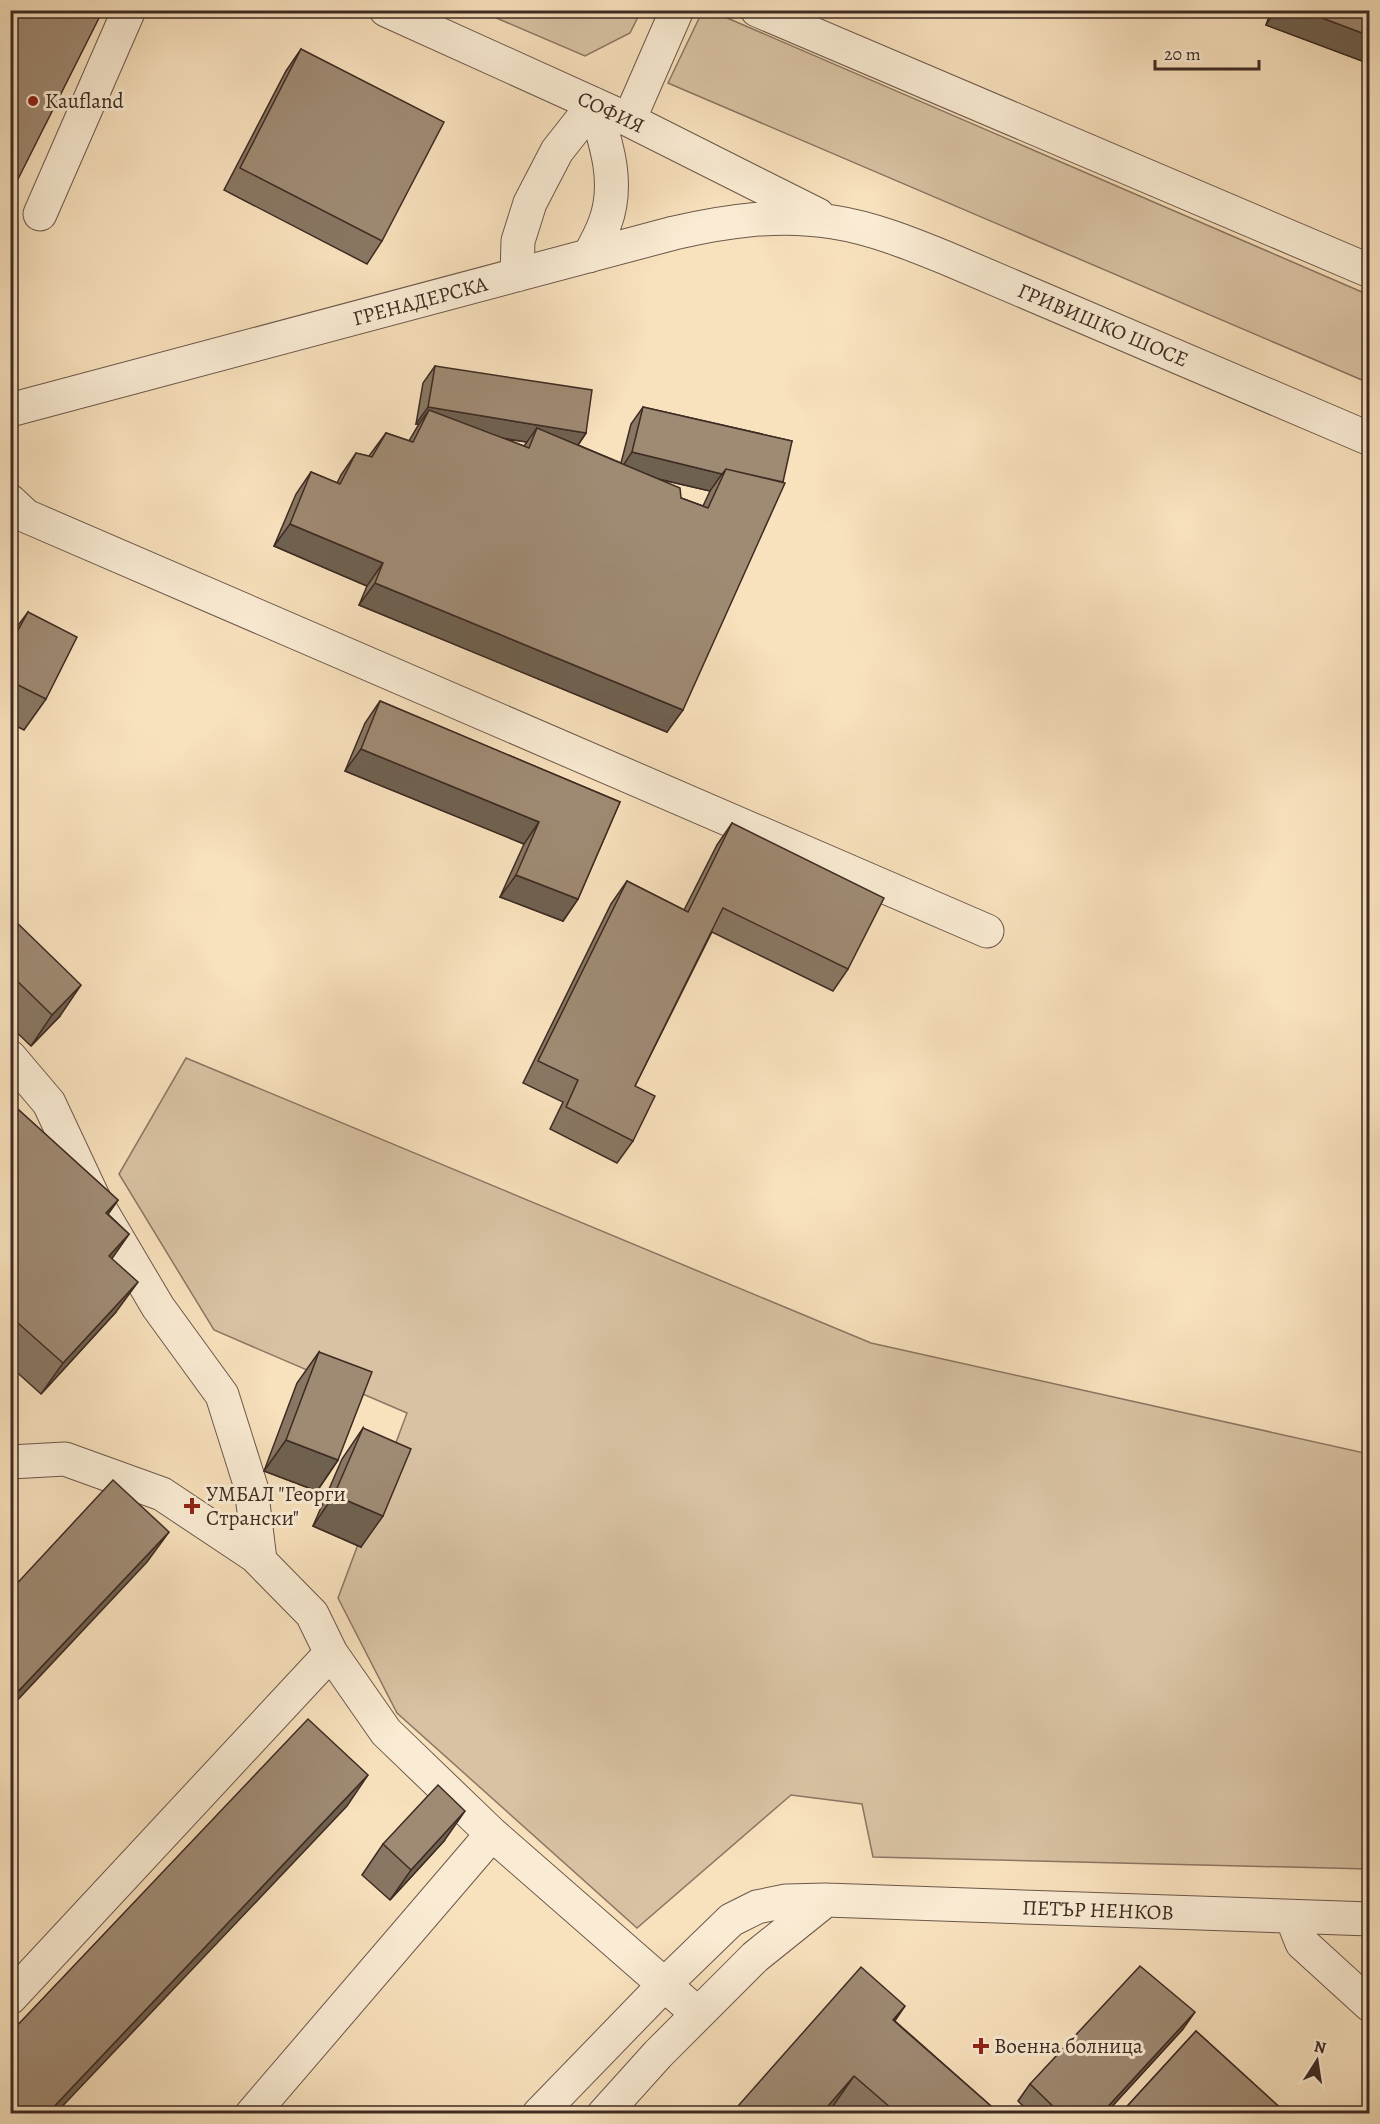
<svg xmlns="http://www.w3.org/2000/svg" width="1380" height="2124" viewBox="0 0 1380 2124" font-family="Alegreya,serif">
<rect width="100%" height="100%" fill="#f8e1bd"/>
<filter id="stains"><feTurbulence type="fractalNoise" baseFrequency=".00333" numOctaves="4"/><feColorMatrix values="0 0 0 0 .2 0 0 0 0 .09 0 0 0 0 .02 0 0 0 .5 -.17"/></filter>
<radialGradient id="worn" r=".72"><stop offset=".6" stop-color="#630" stop-opacity="0"/><stop offset="1" stop-color="#630" stop-opacity=".3"/></radialGradient>
<path fill="#d8c2a3" stroke="#8b7663" stroke-width="1.5" d="M703 10 711 11 1369 295V383L668 83Z
M480 11 641 10V11L630 33 585 56Z
M186 1058 871 1343 1369 1454V1869L873 1857 862 1804 791 1795 637 1928 397 1713 338 1598 407 1413 214 1330 119 1174Z"/>
<g fill="none" stroke-linecap="round" stroke-linejoin="round">
<g stroke="#6c584a" stroke-width="35">
<path id="minor" d="M386 10 629 120 818 215
M757 10 1370 271
M629 120 677 10
M40 214 129 10
M589 256C595 245 601 234 605 223 620 183 606 143 594 104
M517 275 518 241 530 203 557 151 594 104
M10 410 674 233C726 221 779 213 833 222 872 228 909 243 946 258L1370 439
M10 501 26 516 987 931
M10 1057 49 1103 93 1197 158 1307 222 1395 251 1487 260 1560
M10 1462 65 1459 162 1494 255 1556 312 1614 331 1653 386 1732 492 1834 698 2014
M1292 1918 1302 1943 1370 2005
M10 1998 331 1653
M252 2114 492 1834
M539 2114 664 1985 731 1920 757 1907 786 1901 826 1900 1370 1919
M604 2114 658 2054 755 1957 826 1900"/>
</g>
<use href="#minor" stroke="#faecd4" stroke-width="33"/>
</g>
<path fill="#897763" stroke="#3e2b23" stroke-width="1.5" fill-rule="evenodd" d="M1271 10H1370V64L1266 25Z
M301 49 382 241 367 264 224 190 286 71Z
M435 366 586 433 578 445 621 463 631 424 643 407 792 441 667 732 359 605 367 586 274 546 296 494 311 472 337 483 341 475 356 453 369 456 386 433 409 441 419 424H416L423 383ZM505 439 527 442 524 446ZM658 479 710 491 703 506 681 498Z
M28 612 46 699 24 730 10 723V636Z
M380 701 620 802 578 899 563 921 500 897 524 844 345 771 365 723Z
M732 823 848 969 833 991 712 932 635 1086 633 1141 617 1163 550 1129 563 1102 523 1083 611 904 627 881 684 910 717 845Z
M10 916 60 1016 31 1046 10 1026Z
M10 1102 118 1200 108 1214 129 1234 112 1258 116 1312 41 1394 10 1366Z
M319 1352 338 1460 317 1491 264 1471 297 1383Z
M363 1428 361 1547 313 1526 342 1459Z
M444 1841 390 1900 362 1875 383 1844Z
M895 2021 1000 2114H841L833 2106 731 2114Z
M1183 2029 1105 2114H1031L1018 2101 1030 2084Z
M1196 2031 1287 2114H1120Z"/>
<path fill="#6f6150" stroke="#3e2b23" stroke-width="1.5" d="M1276 10H1301L1370 36V64L1266 25Z
M428 407 586 433 574 451 537 428 527 442 422 425 429 410 419 424H416Z
M632 452 722 474 710 491 620 470Z
M290 524 383 563 367 586 274 546Z
M375 583 683 710 667 732 359 605Z
M361 749 539 822 524 844 345 771Z
M516 875 578 899 563 921 500 897Z
M81 985 60 1016 31 1046 52 1015Z
M118 1200 96 1231 106 1213Z
M129 1234 108 1264 109 1256Z
M138 1282 116 1312 41 1394 63 1363Z
M286 1440 338 1460 317 1491 264 1471Z
M334 1495 383 1516 361 1547 313 1526Z
M169 1532 147 1562 10 1708V1700Z
M368 1775 347 1806 55 2114H47Z
M465 1811 444 1841 390 1900 411 1870Z
M905 2006 884 2037 893 2020Z
M1195 2012 1183 2029 1105 2114H1101Z
M854 2076 833 2106 826 2114H821Z"/>
<path fill="#9f8a73" stroke="#3e2b23" stroke-width="1.5" d="M10 10H103L10 195Z
M1301 10H1370V36Z
M301 49 444 122 382 241 240 168Z
M435 366 592 390 586 433 428 407Z
M643 407 792 441 783 482 726 469 722 474 632 452Z
M429 410 529 448 537 428 680 488 681 498 708 508 726 469 785 483 683 710 375 583 383 563 290 524 311 472 340 484 356 453 372 457 386 433 413 442Z
M28 612 77 637 46 699 10 681V645Z
M380 701 620 802 578 899 516 875 539 822 361 749Z
M732 823 884 898 848 969 723 908 635 1086 655 1096 633 1141 566 1107 578 1080 538 1061 627 881 688 912Z
M10 916 81 985 52 1015 10 974Z
M10 1102 118 1200 106 1213 129 1234 109 1256 138 1282 63 1363 10 1316Z
M319 1352 372 1372 338 1460 286 1440Z
M363 1428 411 1449 383 1516 334 1495Z
M113 1480 169 1532 10 1700V1591Z
M308 1719 368 1775 47 2114H10V2033Z
M438 1785 465 1811 411 1870 383 1844Z
M1140 1966 1195 2012 1101 2114H1061L1030 2084Z
M861 1967 905 2006 893 2020 1000 2114H898L854 2076 821 2114H731Z
M1196 2031 1287 2114H1196L1190 2109 1186 2114H1120Z"/>
<g fill="#8f2418" stroke="#faecd4" stroke-width="2">
<circle cx="33" cy="101" r="6"/>
<path d="M189 1497h6v6h6v6h-6v6h-6v-6h-6v-6h6z"/>
<path d="M978 2037h6v6h6v6h-6v6h-6v-6h-6v-6h6z"/>
</g>
<g text-anchor="middle" stroke-width="6" stroke-linejoin="round" paint-order="stroke">
<g font-size="21" fill="#3e2b23" stroke="#faecd4" text-anchor="start">
<text x="45" y="108">Kaufland</text>
<text x="206" y="1501">УМБАЛ "Георги<tspan x="206" dy="24">Странски"</tspan></text>
<text x="994" y="2053">Военна болница</text>
</g>
<g font-size="21" fill="#3e2b23" stroke="#faecd4">
<text transform="translate(611 112) rotate(25)" y="7">СОФИЯ</text>
<text transform="translate(420 301) rotate(-15)" y="7">ГРЕНАДЕРСКА</text>
<text transform="translate(1103 325) rotate(23)" y="7">ГРИВИШКО ШОСЕ</text>
<text transform="translate(1098 1910) rotate(2)" y="7">ПЕТЪР НЕНКОВ</text>
</g>
</g>
<rect width="1380" height="2124" fill="none" stroke="#f8e1bd" stroke-width="36"/>
<rect x="12" y="12" width="1356" height="2100" fill="none" stroke="#3e2b23" stroke-width="3"/>
<rect x="18" y="18" width="1344" height="2088" fill="none" stroke="#3e2b23" stroke-width="1.5"/>
<g transform="translate(1317 2061) rotate(12)" stroke="#faecd4" stroke-width="4.5" paint-order="stroke">
<path d="M0-4.5L10 22L0 15L-10 22Z" fill="#3e2b23"/>
<text y="-9" font-size="16" font-weight="bold" text-anchor="middle" fill="#3e2b23">N</text>
</g>
<path d="M1155 60v9h104v-9" fill="none" stroke="#3e2b23" stroke-width="3"/>
<text x="1164" y="60" font-size="18" fill="#3e2b23" stroke="#faecd4" stroke-width="4.5" paint-order="stroke">20 m</text>
<rect width="100%" height="100%" filter="url(#stains)"/>
<rect width="100%" height="100%" fill="url(#worn)"/>
</svg>
